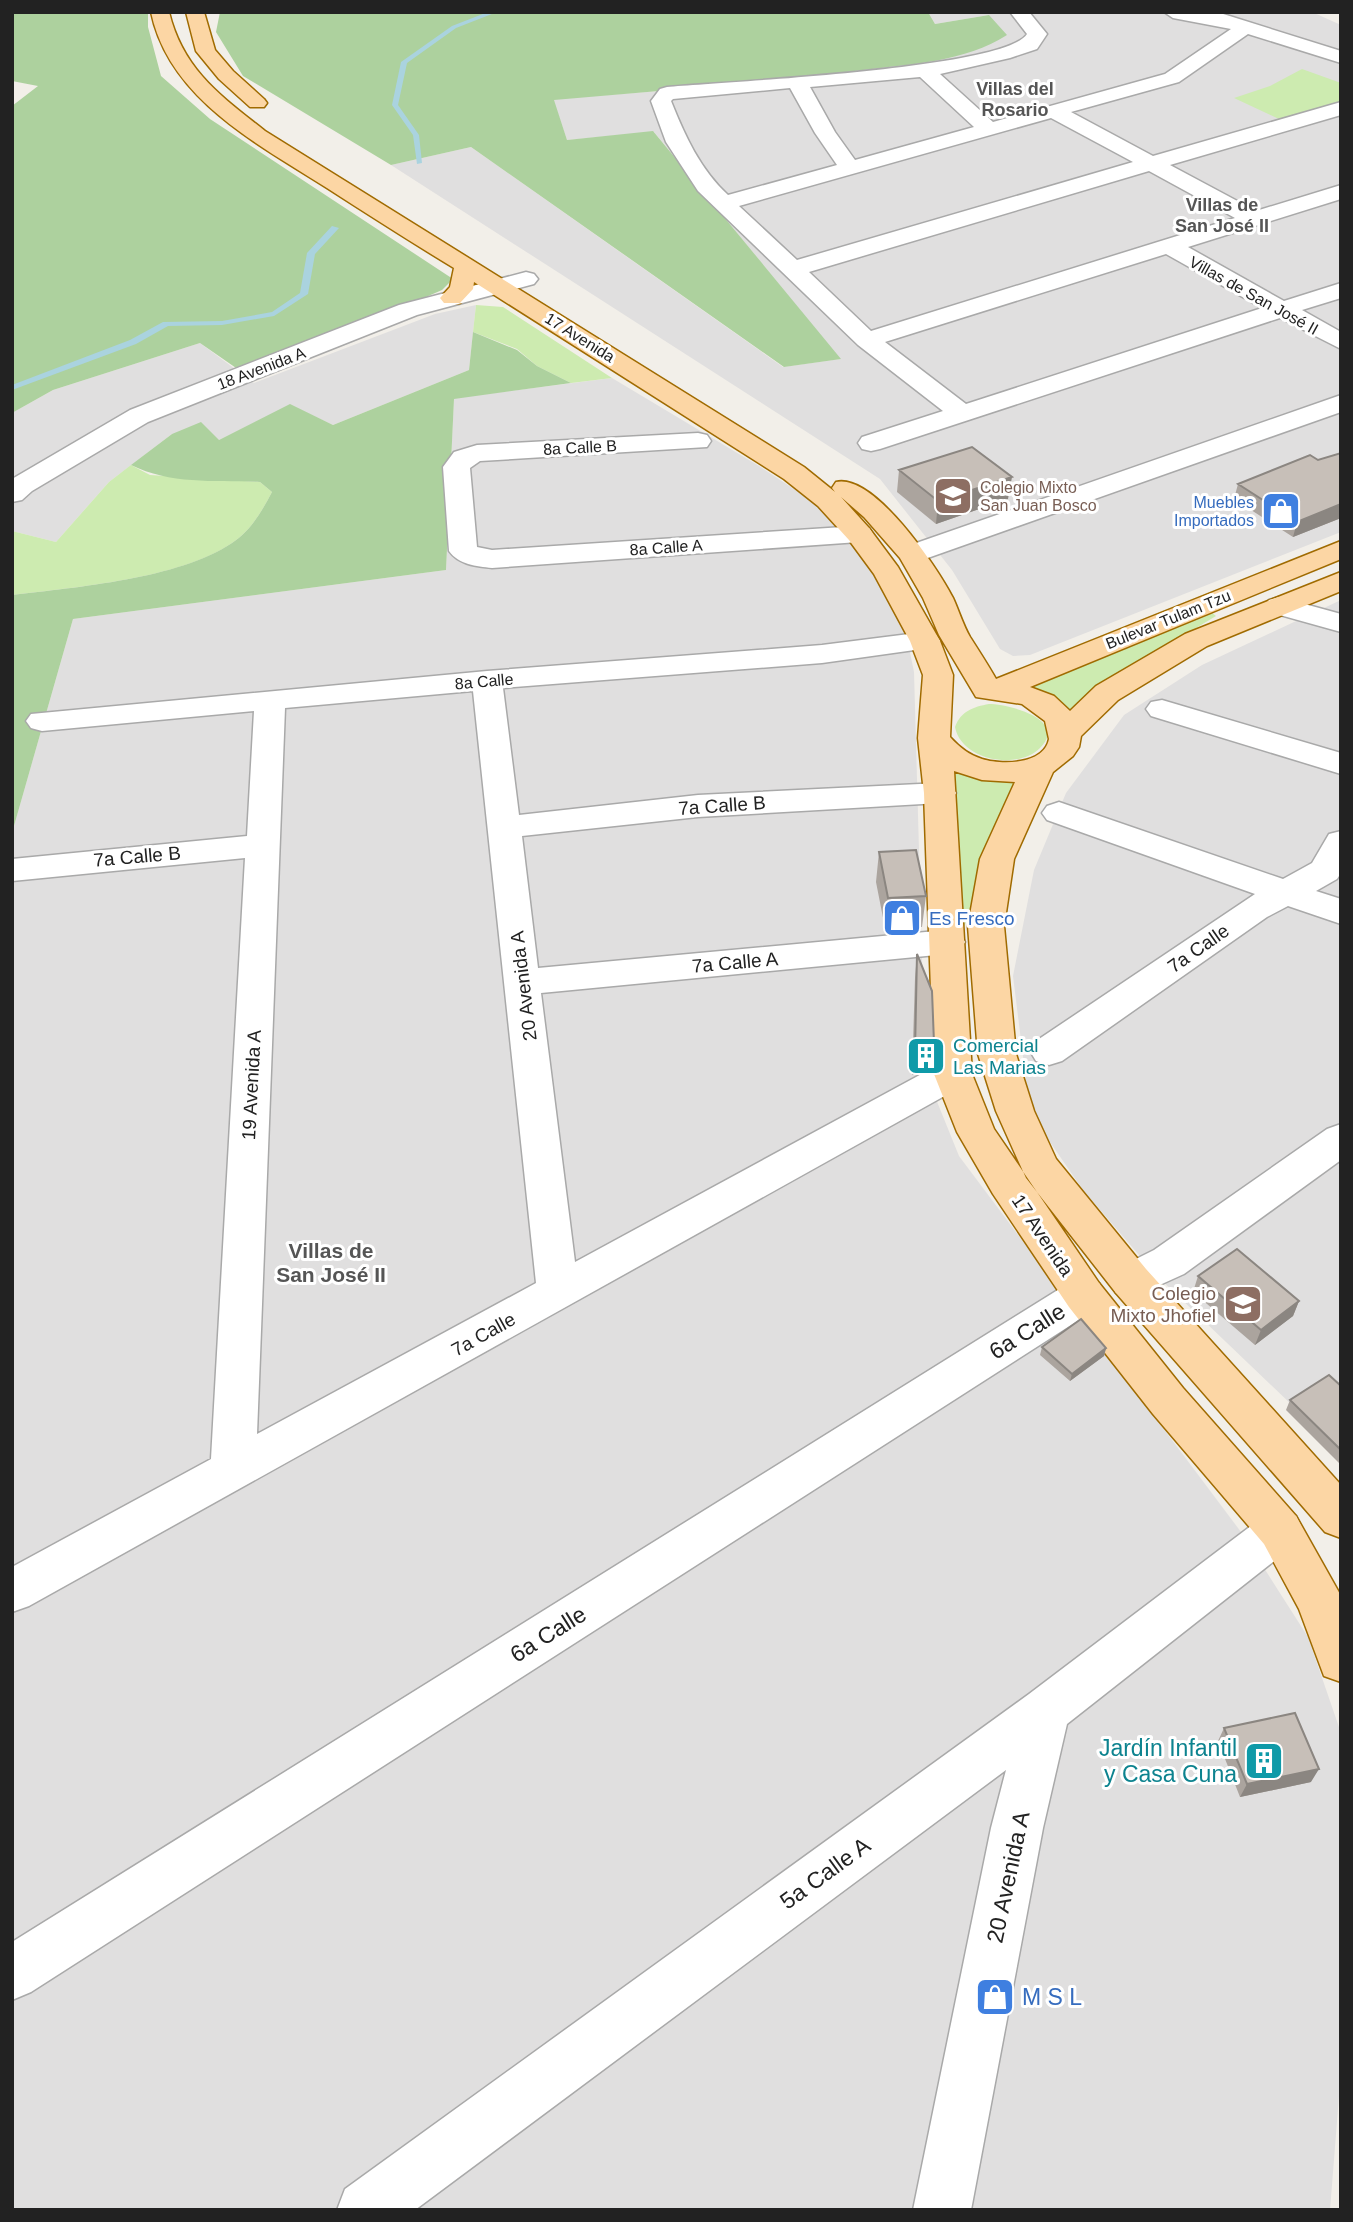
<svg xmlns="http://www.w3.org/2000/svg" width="1353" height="2222" viewBox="0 0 1353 2222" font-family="Helvetica,sans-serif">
<rect width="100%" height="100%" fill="#f2efe9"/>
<path fill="#e0dfdf" d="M928 12H1312L1341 25V532L1030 655 1013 656 1000 649 952 570 880 479 391 165 471 147 783 367 840 359 654 132 567 140 553 99 766 83 989 15 935 24Z
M476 305 469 370 333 425 290 405 219 440 172 434 109 482 56 542 12 531V413L53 390 200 343 254 383 435 314Z
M612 378 759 466 818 505 867 553 902 613 914 672 923 993V1067L959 1156 1241 1532 1308 1637 1341 1733V2071L1330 2210H12V833L73 619 446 570 454 398Z
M1341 600V1452L1157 1276 1083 1190 1030 1113 1013 976 1034 870 1066 793 1124 715 1202 665Z"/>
<path fill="#cdebb0" d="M1302 69 1341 83V103L1281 120 1234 98 1270 86Z
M476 305 503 307 612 378 571 383 537 366 517 349 473 332Z
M131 465 150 475 260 482 272 492C262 511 250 532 232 543 179 579 76 587 12 595V531L56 542 109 482Z
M1209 610 1216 616 1096 688 1069 718 1020 690Z
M989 704C1008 704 1069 719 1040 748 1017 771 961 760 955 727 961 711 973 707 989 704Z
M950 760 1020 777 963 930Z"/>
<path fill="#add19e" d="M12 12H148V27L161 76 210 119 453 279 442 290 426 297 239 370 200 343 53 390 12 413V106L38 86 12 81Z
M220 12H928L935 24 989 15 1007 35C965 62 911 64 863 70 760 83 657 91 554 100L567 140 653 131 841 359 784 367 471 147 391 165 243 76 216 32Z
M473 332 517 350 537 366 571 383 454 399 446 570 73 619 12 833V595C77 587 178 579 232 543 250 532 262 511 272 492L260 482C216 480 171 485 131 465L172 434 201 422 219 440 290 404 333 425 469 370Z"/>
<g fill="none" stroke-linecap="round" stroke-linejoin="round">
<path fill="#aad3df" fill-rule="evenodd" d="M488 12H497L456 28 407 63 398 105 419 135 422 163 417 164 413 135 392 105 401 62 452 26Z
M332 226 339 228 315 254 308 294 274 316 222 325 168 326 136 344 12 390V385L130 340 163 322 222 321 272 312 300 293 307 253Z"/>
<g stroke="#a9a9a9" stroke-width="3">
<path id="minor" d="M1010 12H1029L1047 34 1037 49 1010 58 940 74 993 122 1165 74 1231 29 1173 18 1164 12 1220 13 1341 51V63L1248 34 1179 82 1071 112 1153 156 1341 102V115L1170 165 1256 211 1341 185V199L1188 247 1284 301 1341 283V298L1302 310 1341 332V349L1280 318 880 449 871 451 862 449 858 443 862 437 943 411 858 345 698 191 666 142 651 101 660 89 667 87C720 82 1005 69 1027 34ZM920 77 974 127 855 160 835 132 810 87ZM790 88 815 133 837 165 728 195C700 169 685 136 671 101L673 99ZM1051 118 1133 162 797 260 739 206ZM1149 171 1235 218 871 331 809 272ZM1166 254 1262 308 966 404 885 342Z
M526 272 534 274 538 279 534 284 417 315 148 422 32 491 22 500 12 502V479L130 410 399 305Z
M1341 395V412L922 560 912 563 902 560 898 554 902 548Z
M698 433 707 435 711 441 707 447 480 461 470 468 477 547 492 550 859 526 869 528 873 534 869 540 859 542 492 568C476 566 459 565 449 551L443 467 454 452 477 445Z
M1279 597 1341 614V632L1269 612 1264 606 1269 600Z
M925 632 936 635 940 641 936 647 822 663 503 688 519 815 698 795 940 783 952 786 956 793 952 800 940 803 698 817 522 836 538 968 947 930 960 933 965 942 960 951 947 954 541 993 575 1262 940 1064 953 1060 966 1064 972 1074 966 1084 29 1606 12 1612V1567L211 1459 245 858 12 881V859L247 836 254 711 42 731 31 728 26 721 31 714 487 671 822 645ZM473 691 536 1283 257 1434 285 708Z
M1162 700 1341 753V774L1151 716 1146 709 1151 702Z
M1059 802 1283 879 1312 863 1329 834 1341 831V873L1337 879 1316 891 1341 899V924L1288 906 1267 917 1062 1061 1049 1065 1036 1061 1030 1051 1036 1041 1255 894 1047 820 1042 813 1047 806Z
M1341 1124V1160L1184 1274 1131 1298 1116 1293 1110 1281 1116 1269 1154 1250 1327 1129Z
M1084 1278 1099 1283 1105 1295 1099 1307 31 1992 12 2000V1942L1069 1283Z
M1280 1510 1296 1516 1303 1530 1296 1544 1067 1724 1043 1828 971 2210H913L991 1828 1006 1770 415 2210H337L345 2189 1029 1694 1264 1516Z"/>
</g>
<g stroke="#a06b00" stroke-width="3">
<path id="major" d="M151 12H169C183 70 221 96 265 131L804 467 835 492 832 488 836 482C874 473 937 567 953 598 959 611 963 625 970 637 979 651 988 665 996 679L1341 541V559L1030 687 1054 696 1070 711 1096 686 1185 634 1341 572V591L1207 646 1118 700 1081 736 1079 747 1073 756 1053 772 1014 859 1004 926 1016 1054 1034 1111 1056 1159 1146 1269 1341 1485V1538L1325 1532 1116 1293 1026 1178 996 1111 978 1054 968 926 980 859 1015 782 982 780 954 771 972 1074 994 1129 1099 1283 1183 1388 1296 1516 1341 1596V1682L1324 1676 1299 1609 1264 1544 1153 1414 1069 1307 993 1194 957 1132 934 1074 924 793 918 738 923 675 910 641 874 574 849 540 818 506 784 479 474 282 473 289 460 303H444L440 298 450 287 454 268C411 242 369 215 327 188 258 144 169 99 151 12ZM841 497 864 517 900 558 923 598 939 635 976 697 1022 704 1045 721 1049 739C1044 765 1001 765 982 759 969 755 959 747 950 737L953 675 940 641 898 567 869 528Z
M186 12H204L215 50 233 71 264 99 267 103 264 107H250L219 79 196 51Z"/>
</g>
<use href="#minor" fill="#fff" fill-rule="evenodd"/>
<use href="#major" fill="#fcd6a4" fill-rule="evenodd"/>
</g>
<path fill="#aba49e" d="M1341 453V518L1293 537 1234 499 1238 484Z
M899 470 1008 499 936 524 897 492Z
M879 852 926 896 922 927 885 928 876 882Z
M917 954 931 1066 912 1075 915 978Z
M1198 1276 1299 1301 1293 1316 1255 1345 1193 1292Z
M1042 1347 1106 1348 1104 1356 1070 1381 1040 1355Z
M1341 1386V1465L1286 1410 1290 1400Z
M1224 1728 1311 1782 1240 1797 1218 1741Z"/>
<path fill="#8b8681" d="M1012 477 1008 499 936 524 938 501Z
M1341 504V518L1293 537 1297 522Z
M934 1043 931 1066 912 1075 915 1052Z
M1299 1301 1293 1316 1255 1345 1261 1330Z
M1106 1348 1104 1356 1070 1381 1072 1374Z
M1319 1769 1311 1782 1240 1797 1247 1784Z"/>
<path fill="#c7bfb8" stroke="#8b8681" stroke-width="2" d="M972 447 1012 477 938 501 899 470Z
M1341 453V504L1297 522 1238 484 1310 455 1318 460Z
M916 850 926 896 888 898 879 852Z
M917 954 932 991 934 1043 915 1052Z
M1237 1249 1299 1301 1261 1330 1198 1276Z
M1081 1319 1106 1348 1072 1374 1042 1347Z
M1329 1375 1341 1386V1450L1290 1400Z
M1295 1713 1319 1769 1247 1784 1224 1728Z"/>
<defs>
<g id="school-square" transform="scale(2.0125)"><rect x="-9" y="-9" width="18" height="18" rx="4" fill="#8d6e63" stroke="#fff"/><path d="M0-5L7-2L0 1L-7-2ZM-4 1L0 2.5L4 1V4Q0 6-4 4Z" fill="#fff"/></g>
<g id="shop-square" transform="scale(2.0125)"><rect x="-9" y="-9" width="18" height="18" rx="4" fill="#3f7fe0" stroke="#fff"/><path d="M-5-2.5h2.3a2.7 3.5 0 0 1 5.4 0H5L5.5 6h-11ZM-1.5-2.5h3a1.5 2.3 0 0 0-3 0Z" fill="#fff"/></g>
<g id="building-square" transform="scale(2.0125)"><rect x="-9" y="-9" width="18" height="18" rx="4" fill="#0f9aa8" stroke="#fff"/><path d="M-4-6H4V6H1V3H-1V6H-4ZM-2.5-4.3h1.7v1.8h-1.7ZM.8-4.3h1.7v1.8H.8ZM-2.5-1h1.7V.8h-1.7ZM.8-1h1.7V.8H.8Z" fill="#fff"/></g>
</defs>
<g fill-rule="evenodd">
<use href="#school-square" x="953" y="496"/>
<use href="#shop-square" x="1281" y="511"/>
<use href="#shop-square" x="902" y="918"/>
<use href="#building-square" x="926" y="1056"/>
<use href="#school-square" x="1243" y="1304"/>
<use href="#building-square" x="1264" y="1761"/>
<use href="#shop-square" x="995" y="1997"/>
</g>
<g text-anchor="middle" stroke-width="6" stroke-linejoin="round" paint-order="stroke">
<g font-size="16" fill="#222" stroke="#fff">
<text transform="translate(1254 295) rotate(29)" y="6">Villas de San José II</text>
<text transform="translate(580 337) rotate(32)" y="6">17 Avenida</text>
<text transform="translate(261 368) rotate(-21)" y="6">18 Avenida A</text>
<text transform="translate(580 447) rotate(-3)" y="6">8a Calle B</text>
<text transform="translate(666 547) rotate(-4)" y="6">8a Calle A</text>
<text transform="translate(1168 619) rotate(-22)" y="6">Bulevar Tulam Tzu</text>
<text transform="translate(484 681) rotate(-5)" y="6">8a Calle</text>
</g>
<g font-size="16" fill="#785e54" stroke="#fff" text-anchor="start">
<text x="980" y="493">Colegio Mixto<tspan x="980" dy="18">San Juan Bosco</tspan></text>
</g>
<g font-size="16" fill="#366cbe" stroke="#fff" text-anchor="end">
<text x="1254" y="508">Muebles<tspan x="1254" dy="18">Importados</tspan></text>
</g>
<g font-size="18" font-weight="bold" fill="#555" stroke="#fff">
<text x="1015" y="95">Villas del<tspan x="1015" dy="21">Rosario</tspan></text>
<text x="1222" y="211">Villas de<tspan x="1222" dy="21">San José II</tspan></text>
</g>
<g font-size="19" fill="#222" stroke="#fff">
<text transform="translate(722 805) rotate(-4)" y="7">7a Calle B</text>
<text transform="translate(137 856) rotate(-5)" y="7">7a Calle B</text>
<text transform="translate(1198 948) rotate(-35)" y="7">7a Calle</text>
<text transform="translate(735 962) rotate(-5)" y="7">7a Calle A</text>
<text transform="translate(523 986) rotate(-97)" y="7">20 Avenida A</text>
<text transform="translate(251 1085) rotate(-87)" y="7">19 Avenida A</text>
<text transform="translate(1043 1235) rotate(56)" y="7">17 Avenida</text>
<text transform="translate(483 1334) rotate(-29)" y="7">7a Calle</text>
</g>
<g font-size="19" fill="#366cbe" stroke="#fff" text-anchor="start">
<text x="929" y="925">Es Fresco</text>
</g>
<g font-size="19" fill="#0d838f" stroke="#fff" text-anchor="start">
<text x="953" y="1052">Comercial<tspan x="953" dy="22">Las Marias</tspan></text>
</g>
<g font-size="19" fill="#785e54" stroke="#fff" text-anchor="end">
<text x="1216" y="1300">Colegio<tspan x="1216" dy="22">Mixto Jhofiel</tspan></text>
</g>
<g font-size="21" font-weight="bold" fill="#555" stroke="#fff">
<text x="331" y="1258">Villas de<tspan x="331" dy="24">San José II</tspan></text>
</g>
<g font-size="23" fill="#222" stroke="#fff">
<text transform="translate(1027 1331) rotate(-32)" y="8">6a Calle</text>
<text transform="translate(548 1634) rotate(-32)" y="8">6a Calle</text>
<text transform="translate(825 1873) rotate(-36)" y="8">5a Calle A</text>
<text transform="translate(1008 1877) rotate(-78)" y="8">20 Avenida A</text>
</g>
<g font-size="23" fill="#0d838f" stroke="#fff" text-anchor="end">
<text x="1237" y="1756">Jardín Infantil<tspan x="1237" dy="26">y Casa Cuna</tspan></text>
</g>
<g font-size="23" fill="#366cbe" stroke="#fff" text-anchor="start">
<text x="1022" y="2005">M S L</text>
</g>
</g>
<rect width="1353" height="2222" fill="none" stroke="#222222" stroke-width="28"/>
</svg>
